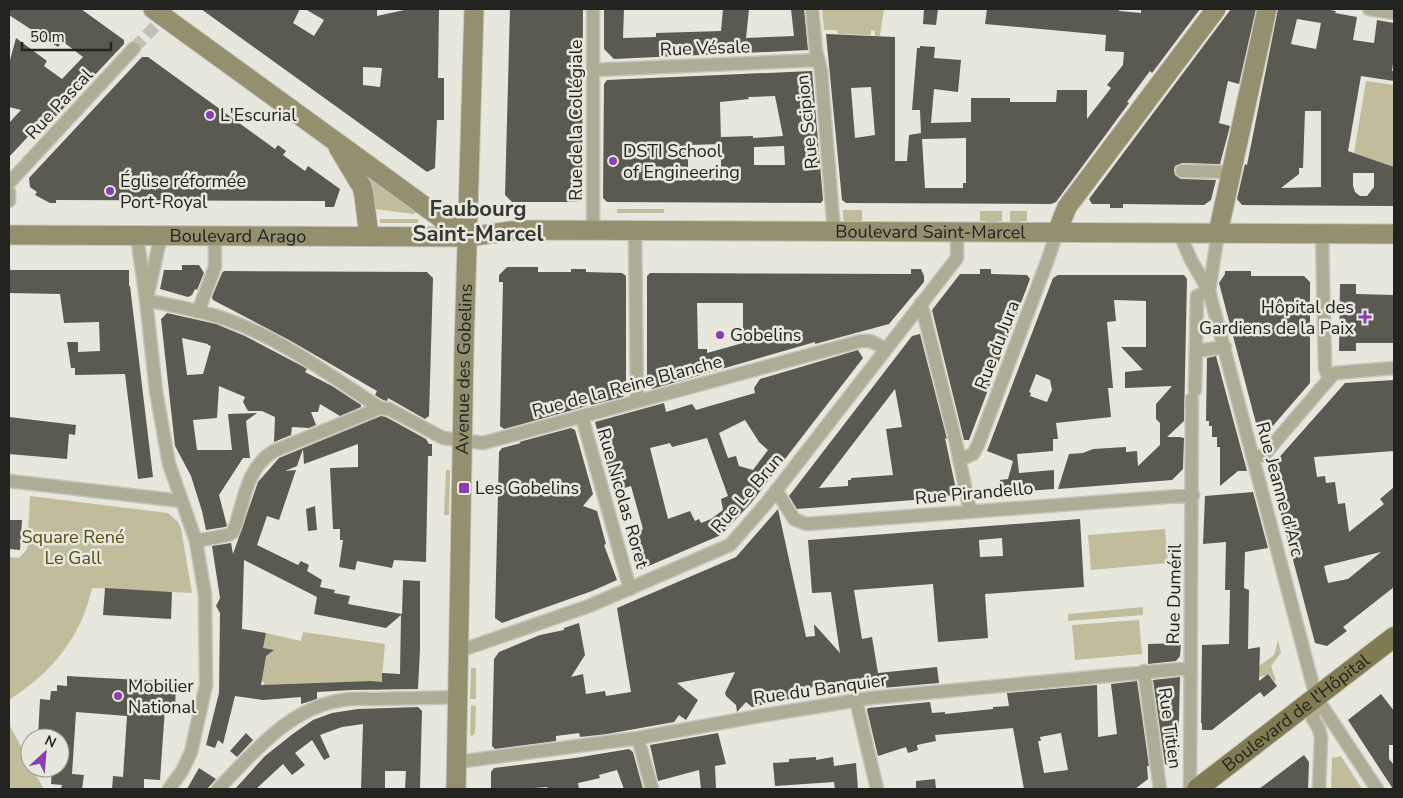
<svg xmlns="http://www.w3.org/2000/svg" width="1403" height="798" viewBox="0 0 1403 798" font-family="'Nunito Sans',sans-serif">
<rect width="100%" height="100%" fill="#e8e7de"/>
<path fill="#c1bd9c" d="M822 9H884L880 36H875V31L871 30V35L838 34 837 30H824Z
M1366 81 1394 85V167L1354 153Z
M369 177 371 178 417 212 413 214 375 209 368 179Z
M617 209H664V213H617Z
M843 210H862V224L846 223 843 219Z
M980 211H1002V221H998V224H986V221H980Z
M1010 211H1027V221H1021L1020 225H1010Z
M380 219H418V223H380Z
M446 470H450L449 515H444Z
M30 496 168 513 178 522 181 528 192 593 92 588C81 638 51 673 9 700V557L19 558 27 549Z
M1165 529 1168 563 1091 570 1088 535Z
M1143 607V615L1068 621V614Z
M1139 620 1142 654 1075 660 1072 625Z
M303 632 385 644 381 690H371L372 682 367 681 264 685V682H261L263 648 266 633 301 641Z
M1278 640 1281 653 1271 666 1276 680 1274 681 1268 674 1264 676 1259 677V666L1274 655Z
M471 668H476V699H470Z
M471 705 476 706 475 733 472 736 470 735Z
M9 724 30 763V768H32L44 789H9Z
M1341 756 1362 789H1331L1332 758Z"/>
<path fill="#5a5952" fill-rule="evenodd" d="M9 9H81L124 40V44L43 130 36 128 9 157V123L21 110 9 107V64L16 38 47 61 44 66 62 79 83 57 62 41 58 47 9 15Z
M201 9H300L293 23 314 36 324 20 305 9H377V16L409 9H439L438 78H444V120H437L435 168 427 172ZM363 67 382 68 380 87 363 85Z
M510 9H583L582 198 578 202H512L505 195Z
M604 9H624L623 38 656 37V33L721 31 723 9H749L746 38 794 36 791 9H804L808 50 614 59 604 49Z
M924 9H938L936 25 923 24Z
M987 9H1119V11L1141 13V9H1200L1152 73 1150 71 1127 102 1129 103 1056 202 1051 204 846 203 842 200 826 34 895 37V161H907L909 135 921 133 920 110H912L917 48H920V46L935 47 934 58 961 60 958 92 934 89 931 123 971 122V98H1010V102H1056L1057 90H1087V119L1111 88 1107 85 1123 65 1124 52 1105 51 1106 35 985 24ZM871 87 875 135 855 138 851 88ZM966 138V183H963V188H925L922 139Z
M1231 9H1256L1239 84 1228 81 1219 123 1230 126 1220 164 1182 163 1175 166 1174 170 1175 175 1181 179 1216 180 1211 200 1204 205 1123 204V208H1110V204H1092L1089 199Z
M1278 9H1324L1336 11 1335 13 1357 17 1353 40 1374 43 1377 20 1394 23V56L1392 71H1394V81L1361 76 1348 151 1394 167V206L1242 205 1237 199 1245 164 1247 165ZM1297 19 1321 23 1316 49 1291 44ZM1305 111H1321V187L1281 188 1299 174V168H1303ZM1353 173H1374V187L1367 196H1360L1355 192 1353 186Z
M142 57H148L275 149 278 145 286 151 283 155 305 171 308 166 340 189 334 207H325V201L56 200V203H50L35 195 37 192 30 187 29 178Z
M812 71 823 200 821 203 607 202 603 198 604 84 607 80ZM775 96 783 136 753 138V136L721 137V174L688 175V145L721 144 720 102 749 99 748 97ZM784 146 785 165H754V147Z
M182 265H199L204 273 197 290 195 289 192 295 188 297 160 289 164 270H182Z
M507 267H538V272H571V269H586V272L622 273 626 276V392L623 397 591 405 590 401 587 406 504 429 500 426 503 282H499V275Z
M911 269H921L924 276V282L889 324 815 344V342L652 389 647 385V276L650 273 911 274ZM697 303H743V343L707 353V349H698Z
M980 269H991V274L1027 275 1030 279 969 440H964L932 310 960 274H980Z
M9 270H129V286H130L153 477 138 479 125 374 75 375V368H71L67 342H78V352L100 351 99 322 64 323 60 294 9 293Z
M224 271 427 272 433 278 429 416 425 419 388 398 387 401 383 400 375 395 377 391 291 341 213 300 212 297 222 273Z
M1225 271H1251V276H1304L1310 282V383L1271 428 1257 427 1219 283 1225 274Z
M1058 275H1184L1187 279 1184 421 1167 437H1180L1184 438 1183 469 1172 480 1058 489 1069 454 1083 453 1093 449 1126 447V452L1137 451 1138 466 1160 445V423L1156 419V404L1172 386 1125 388V372L1143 370 1121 347H1146V301L1114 300 1116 321 1107 322 1113 388H1108L1111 417 1056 423 1058 439H1053V451L1017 454 1019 473 1054 470V489L1001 493 1000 480 1008 479 1013 461 987 451 1053 278ZM1036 374 1050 380 1052 390 1047 402 1030 396 1031 393 1029 392Z
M1340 284H1356V294L1394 295V343H1356V351H1339Z
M167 313 216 324 245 336 302 366 307 369 305 372 332 386 361 405V407L340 416 320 404 318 412H311L316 425 309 428 292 427 291 435 274 442 275 417 262 411H248L243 402 245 397 219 386 217 418 193 420 197 450H232L228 414 257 413 246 421 250 458H243L219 495 227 526 225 527 206 530 202 511 191 476 175 446 161 319ZM182 338 208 344V345L211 346 203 374 187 375Z
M920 334 947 439 945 438 957 494 915 502 914 500 797 509 789 496 912 336ZM895 389 902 427 886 429 893 475 851 478V480H848V486L819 488Z
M858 350 863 358 751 503 721 535 639 570 627 536 643 529 631 486 614 491 595 422 664 403 666 412 692 404 696 410 755 393 754 388 760 379ZM745 420 759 442 768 450 753 470 739 466 736 456 728 458 719 433ZM707 438 728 496 721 499 723 510 711 519 701 523 699 519 695 521 690 511 668 519 650 448 670 443 672 447Z
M1216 356 1247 471H1238L1220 486V447H1217V437H1212V426H1209V421H1206L1207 358Z
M1394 380V451L1314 457 1317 477 1325 476 1326 483 1335 482 1338 504 1345 503 1349 532 1384 504 1380 499 1394 487V587L1343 627 1347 631 1327 646 1315 643 1269 469 1345 383ZM1381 552 1348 579 1328 583 1324 566Z
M381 416 386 417 426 439 429 444H432V456H428L426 562 394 560 392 568 357 561 355 570 339 567 343 540H340V529H333L330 468 358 467V444L304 464 303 449 297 466 285 471 296 470 279 520 267 516 257 545 298 565 301 561 309 565 307 571 322 580 320 587 335 590 334 593 350 596 348 604 402 614 403 580 420 581V649L418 689 352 690 317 692V699L301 704V697L263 700 235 696 223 744 218 740 215 748 206 745 219 693 220 613 216 606 220 598 212 546 231 543 233 554 258 482 279 458ZM244 560 317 597 314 614 386 628 401 615 400 674 382 673V682L370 681 261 685 266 656 274 650 263 648 266 633 242 629Z
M9 417 76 425 75 435 69 434 67 459 9 454Z
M571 428 575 430 593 494 583 506 597 511 606 544 604 545 617 580 592 591 502 623 495 618 499 452 502 448 521 443 519 442Z
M1253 492 1268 548 1245 552 1244 588 1249 590 1248 649 1260 647 1259 681 1268 674 1277 686 1264 697 1260 692 1212 730H1202V723H1201L1202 645 1229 644 1230 590H1225L1226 542 1203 544 1205 496Z
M315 506 317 530 308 531 306 509Z
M778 509 806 637 815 636 814 624 840 653 831 592 812 593 808 540 1080 519 1084 587 985 594 988 638 938 642 933 584 854 590 862 639 872 637 878 673 937 667 939 683 848 691 818 696 815 683 805 696 779 701 773 697 769 703 752 707 746 702 737 712 736 705 726 696 725 693 735 672 677 683 698 700 686 720 679 715 674 722 607 734 580 737 579 733 556 736V741L495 749 492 746 494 659 499 652 540 635 564 630V628L579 623 585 655 571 677 583 674 586 694 605 691 606 696 631 692 617 608 736 557ZM1002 538 1003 556 980 557 979 540Z
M9 520H22L20 550 9 549Z
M105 588 172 592 171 619 103 615Z
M1181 643 1180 656 1176 661 1148 664V644Z
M67 676 176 682 175 709 165 708 160 780 144 779V789H112L113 776 123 777 127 716 76 712 72 774 84 775 82 789H61L62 785 51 784 52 768H60V738H38L40 699 50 700 51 691H57V685L67 686Z
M1180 677 1178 761 1171 766 1165 764 1153 680Z
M1137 681 1149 766H1147L1148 779 1135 789H1024L1013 728 935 735 936 741 917 745 918 750 908 753 906 747 878 756 867 710 868 708 930 702 932 713 945 712V714L993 709V707L1009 706 1007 693 1097 685 1098 737 1117 734 1111 684ZM1061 733 1068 770 1044 773 1038 741H1041L1040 737Z
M1381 694 1394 711V745H1389V759L1394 765V789H1393L1348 720Z
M418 707 422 711 420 789H405L406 771H385V789H361L363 724 342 727 320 735 330 757 324 760 312 740 295 753 305 765 292 775 283 764 256 789H235L265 756 294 733 313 720 332 713 358 709Z
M246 733 253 740 237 757 230 751Z
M718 733 726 764 715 766 716 789H701L699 770 658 781 650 745Z
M629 749 633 752 643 789H624L617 770 599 775 600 778 578 783 579 789H548L547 787 521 789H491V772L494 768 575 758Z
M1304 755 1309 762 1308 789H1259Z
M816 757V760L833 757 834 766 856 763 858 789H835L834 782 775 786 773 763 789 762V759Z
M199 768 216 779 207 789H187Z
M935 779 936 789H916V781Z"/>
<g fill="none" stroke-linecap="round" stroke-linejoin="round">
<path stroke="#c1c0b8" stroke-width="12" stroke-dasharray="12 6" stroke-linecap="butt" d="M134 48 172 9"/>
<g stroke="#c5c4bc" stroke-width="15">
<path id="street" d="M812 9 816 51 821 71 834 232
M1369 9 1394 13
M593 70 818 60
M1182 171 1231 172
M9 183 134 48
M9 192V201
M593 230V9
M635 230 637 401
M1179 232 1191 260 1209 291 1316 697 1377 789
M137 236 146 300 156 391 169 464 196 541 205 595 206 685 191 752 182 771 169 789
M1209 291 1218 233
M148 293 161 236
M146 300C173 306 202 310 228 320 283 340 331 376 380 408L389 409 443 438 483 443 861 341H870L886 349
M921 303 956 443 970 511
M198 312 215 267V236
M1196 351 1225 347
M1329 379 1335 373 1394 368
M1195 390 1197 296 1209 291
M582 417 630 589
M1254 458 1264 455 1329 379 1325 368 1322 233
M959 460 973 454 978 445 1048 259 1057 232
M9 481 182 501
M776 490 794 519 806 524 1193 495
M196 541 228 535 232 533C236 527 237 520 239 514 246 489 251 465 274 451L380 408
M459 651 589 606 730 545 765 505 957 258V232
M1144 671 1160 789
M1316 697 1313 719 1319 729 1321 738 1319 789
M856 700 877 789
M638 738 652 789
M457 762 638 738 765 715 871 698 1191 668
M218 789C253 753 290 707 343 700 355 698 369 699 381 699 407 698 432 698 458 697
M1190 789 1192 399"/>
</g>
<g stroke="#c5c4bc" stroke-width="21">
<g id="secondary">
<path d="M153 9 467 237"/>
<path d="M338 147 362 187 364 196 369 236"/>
<path d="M1057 232 1067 207 1216 9"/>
<path d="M1218 233 1267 9"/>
<path id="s1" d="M9 235 467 237 518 230 1394 234"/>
<path id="s2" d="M456 789 464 348 474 9"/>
</g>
</g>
<g stroke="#c5c4bc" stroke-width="22">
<g id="primary">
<path id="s3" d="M1197 789 1394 637"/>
</g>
</g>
<use href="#street" stroke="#afac96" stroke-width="12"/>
<use href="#secondary" stroke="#948f6f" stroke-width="19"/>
<use href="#primary" stroke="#807b52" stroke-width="20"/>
</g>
<g fill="#893fb1" stroke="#e8e7de" stroke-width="2">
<circle cx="210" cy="115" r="5"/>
<circle cx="613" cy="161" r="5"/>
<circle cx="110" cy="191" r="5"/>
<path d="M1362.5 309.5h5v5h5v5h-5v5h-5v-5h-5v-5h5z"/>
<circle cx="720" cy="335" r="5"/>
<rect x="458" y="482" width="12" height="12" rx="2.5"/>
<circle cx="118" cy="696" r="5"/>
</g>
<g text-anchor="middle" stroke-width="5" stroke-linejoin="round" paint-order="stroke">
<g font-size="18" fill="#232320" stroke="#e8e7de">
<text transform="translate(705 48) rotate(-2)" y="6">Rue Vésale</text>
<text transform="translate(59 104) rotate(-47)" y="6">Rue Pascal</text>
<text transform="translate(576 120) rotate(-90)" y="6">Rue de la Collégiale</text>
<text transform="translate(807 122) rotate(-96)" y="6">Rue Scipion</text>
<text dy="6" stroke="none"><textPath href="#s1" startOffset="922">Boulevard Saint-Marcel</textPath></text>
<text dy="6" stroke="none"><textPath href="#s1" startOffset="229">Boulevard Arago</textPath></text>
<text transform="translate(997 345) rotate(-69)" y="6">Rue du Jura</text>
<text dy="6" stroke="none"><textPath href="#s2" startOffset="420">Avenue des Gobelins</textPath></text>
<text transform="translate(627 386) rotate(-15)" y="6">Rue de la Reine Blanche</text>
<text transform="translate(1280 489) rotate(75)" y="6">Rue Jeanne d'Arc</text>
<text transform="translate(747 493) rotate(-49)" y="6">Rue Le Brun</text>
<text transform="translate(974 493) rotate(-5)" y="6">Rue Pirandello</text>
<text transform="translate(623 498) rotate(74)" y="6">Rue Nicolas Roret</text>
<text transform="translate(1174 594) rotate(-89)" y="6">Rue Duméril</text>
<text transform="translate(820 689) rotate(-8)" y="6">Rue du Banquier</text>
<text dy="6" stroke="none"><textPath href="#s3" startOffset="125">Boulevard de l'Hôpital</textPath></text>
<text transform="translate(1170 728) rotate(82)" y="6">Rue Titien</text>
</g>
<g font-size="18" fill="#232320" stroke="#e8e7de" text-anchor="start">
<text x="220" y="121">L'Escurial</text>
<text x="623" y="157">DSTI School<tspan x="623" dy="21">of Engineering</tspan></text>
<text x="120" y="187">Église réformée<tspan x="120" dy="21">Port-Royal</tspan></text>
<text x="1354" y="313" text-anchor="end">Hôpital des<tspan x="1354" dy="21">Gardiens de la Paix</tspan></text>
<text x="730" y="341">Gobelins</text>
<text x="475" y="494">Les Gobelins</text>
<text x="128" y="692">Mobilier<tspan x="128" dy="21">National</tspan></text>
</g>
<g font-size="18" fill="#564e11" stroke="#e8e7de">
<text x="73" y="543">Square René<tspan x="73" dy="21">Le Gall</tspan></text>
</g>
<g font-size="22" font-weight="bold" fill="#383731" stroke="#e8e7de">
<text x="478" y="216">Faubourg<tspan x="478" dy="25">Saint-Marcel</tspan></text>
</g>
</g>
<rect width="1403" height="798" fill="none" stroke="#232320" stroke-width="20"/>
<g transform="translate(45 753) rotate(26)"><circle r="24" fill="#e8e7de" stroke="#999992"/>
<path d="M0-4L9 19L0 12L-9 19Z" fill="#893fb1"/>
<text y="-8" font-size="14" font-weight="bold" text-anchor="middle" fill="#232320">N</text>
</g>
<path d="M22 42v8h89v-8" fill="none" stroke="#232320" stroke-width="2.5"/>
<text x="30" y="42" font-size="15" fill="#232320" stroke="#e8e7de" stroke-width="4" paint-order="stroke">50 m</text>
</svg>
